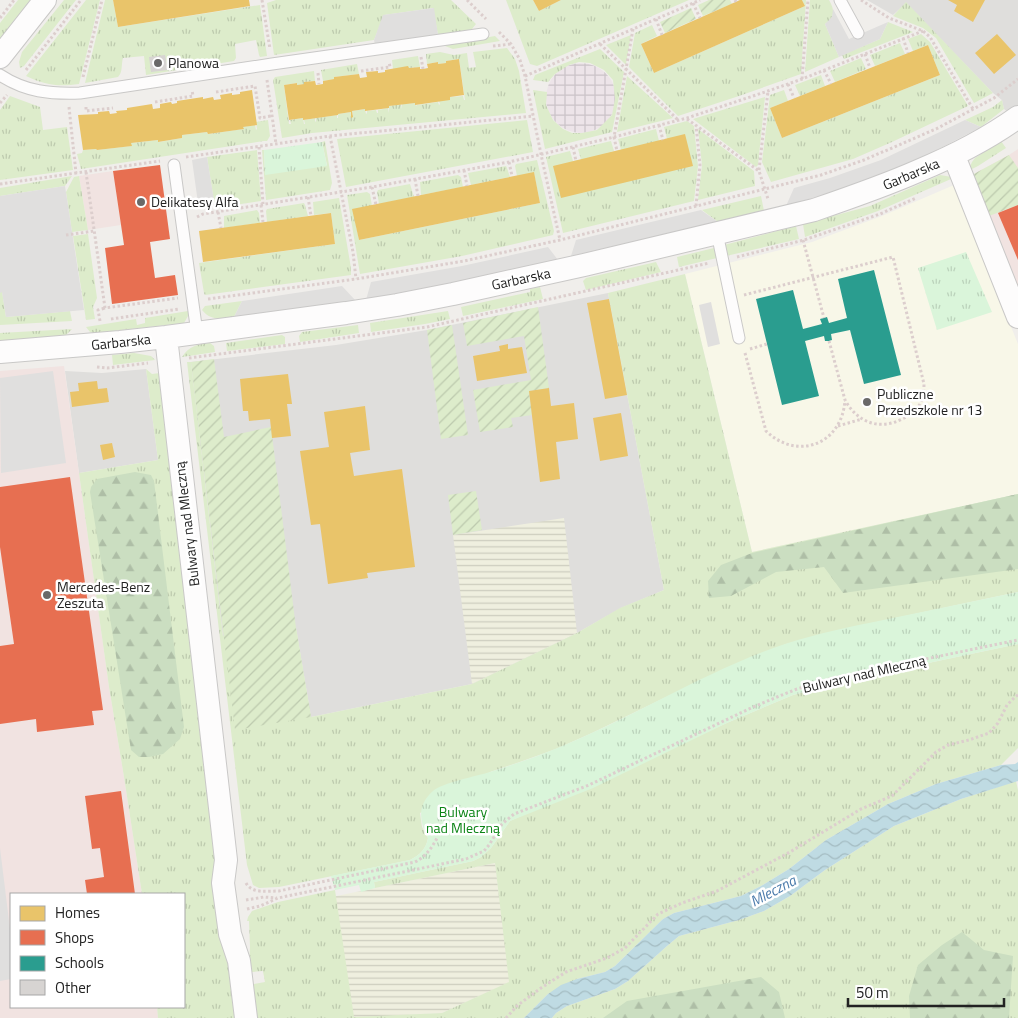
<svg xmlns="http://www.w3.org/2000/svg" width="1018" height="1018" viewBox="0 0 1018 1018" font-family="'Titillium Web',sans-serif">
<defs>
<pattern id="industrial-grid" width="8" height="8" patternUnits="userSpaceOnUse" patternTransform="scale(1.25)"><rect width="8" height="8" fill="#ede4e9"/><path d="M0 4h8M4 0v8" fill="none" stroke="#cbc3c8"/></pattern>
<pattern id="farmland-rules" width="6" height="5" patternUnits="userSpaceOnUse" patternTransform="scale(1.25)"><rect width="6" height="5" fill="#efefdf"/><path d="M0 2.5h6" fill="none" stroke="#cdcdbf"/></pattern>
<pattern id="grass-tufts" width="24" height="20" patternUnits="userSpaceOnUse" patternTransform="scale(1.25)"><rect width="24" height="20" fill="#ddeccb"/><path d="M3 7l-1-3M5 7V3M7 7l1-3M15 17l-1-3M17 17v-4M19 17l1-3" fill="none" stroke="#bdcaae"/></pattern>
<pattern id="forest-firs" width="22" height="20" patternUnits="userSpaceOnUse" patternTransform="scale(1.25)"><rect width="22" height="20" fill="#cbdec1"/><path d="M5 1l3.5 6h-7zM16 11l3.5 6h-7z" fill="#aebea6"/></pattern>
<pattern id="park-tufts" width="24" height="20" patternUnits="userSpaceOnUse" patternTransform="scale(1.25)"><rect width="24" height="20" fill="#daf5da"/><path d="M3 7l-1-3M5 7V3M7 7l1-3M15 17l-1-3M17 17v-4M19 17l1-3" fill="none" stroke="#bbd2bb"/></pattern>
<pattern id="garden-furrows" width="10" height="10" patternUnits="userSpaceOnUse" patternTransform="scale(1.25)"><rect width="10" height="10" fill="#ddeccb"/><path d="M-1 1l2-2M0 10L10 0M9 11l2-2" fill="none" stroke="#bdcaae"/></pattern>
<pattern id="water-waves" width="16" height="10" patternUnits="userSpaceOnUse" patternTransform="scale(1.25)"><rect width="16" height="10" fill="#bfdbe3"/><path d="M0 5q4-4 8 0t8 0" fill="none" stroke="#a4bcc2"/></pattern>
</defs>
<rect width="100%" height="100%" fill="#f0eeeb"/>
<path fill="#dfdedc" d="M867 0H1018V120L1004 109 1002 100 993 93 906 3 893 15Z
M608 293 664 590 621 608 577 633 472 684 311 717 296 628 223 637 191 362 336 345 427 330Z
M146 369 158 460 79 473 65 371 102 373Z"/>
<path fill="#f1e3e1" d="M1018 149V289L972 175 1009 155Z
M113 171 121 225 88 230 79 176Z
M64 366 109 687 124 777 142 894H11V1007H157L158 1018H0V371Z"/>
<path fill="url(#industrial-grid)" d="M546 98a35 35 0 1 1 70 0a35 35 0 1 1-70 0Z"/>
<path fill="#f8f7e8" d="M954 185 1018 344V494L752 552 685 274 812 242 882 216Z"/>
<path fill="url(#farmland-rules)" d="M564 518 577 633 472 684 453 535Z
M495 863 510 982 442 1013 353 1018H270L255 913Z"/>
<path fill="url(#grass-tufts)" d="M18 0H32L0 40V23Z
M64 0H76L24 66 20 68 19 62 22 52Z
M86 0H100L79 84C58 87 45 85 26 76Z
M105 0H113L118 27 260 5 267 56 260 57 259 55 256 40 235 44 236 58 234 61 146 75 144 56 123 58C121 65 123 72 118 77L85 83Z
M276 0H451L476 24 472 29 469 30 438 35 433 8 384 15 374 40 274 55 267 3Z
M506 0H533L539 11 561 0H689L537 66 530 64Z
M802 0H806L801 74 739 96 678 116 629 67 635 33 652 25 657 36 641 44 654 73 805 6Z
M810 0H829C835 10 835 17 825 24L839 57 805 72Z
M906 2 993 93 974 103 936 38 923 28 893 16Z
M888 22 913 32 844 59 842 55 880 39Z
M921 34 930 42 968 106 892 142 853 159 771 182 762 162 770 95 784 90 788 101 770 108 782 138 940 75 928 45 913 51 908 39Z
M631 35 626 64H625L606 45Z
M495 36 500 41 453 49 445 46V45Z
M900 43 905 54 875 66 870 55Z
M507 48 515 59 519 71 526 113 312 133 282 138 273 80 275 77 314 71 315 81 304 82V84L297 85V83L284 85 289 124H291L290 120 303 118 304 124H305L304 120 315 118V122L316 121V118L337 115V118H338V114L351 112V115H353L352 111 365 109 366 114 367 113V111L376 110 377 113H378V110L388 108 389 113V106L401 104 402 109V104L415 103 416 106 417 105 438 102 439 105 440 104 439 101 450 97 463 96 464 100H465L459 59 446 61V63L438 64V62L427 64 426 54 440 52 454 55 467 53 469 68 476 67 473 52Z
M600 49 624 72 612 132 545 149 533 90 547 92 546 105 553 120 563 129 572 133H582L597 130 612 115 615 99 613 80 604 70 590 63 579 62 569 65 555 74 548 82 533 80 535 75Z
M418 56 420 67 409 68 393 69 392 60Z
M861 58 866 69 835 82 830 71Z
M357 64 359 74 334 77V79L323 81 321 70Z
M821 75 825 86 800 96 795 85Z
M627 76 673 118 617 132Z
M10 96 40 107 43 130 67 127 73 170 0 180V110Z
M765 97 758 165 756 167 693 119Z
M1002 100 1004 109 981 127 965 120 993 107Z
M268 120 270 136 267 141H264L81 169 77 154 82 153 83 150 96 149 97 150 131 146V143L158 140 159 142 182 138V135L207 132 208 134 243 129V127L255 125 256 130 257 129 256 122Z
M527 120 533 152 346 187 337 139Z
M687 121 694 126 698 166 694 201 563 233 546 157 570 151 573 161 667 139 664 127Z
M656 129 659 141 621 150 618 139Z
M698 129 754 171 755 186 698 200 702 165Z
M325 141 332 183 330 190 266 200 262 150H264L265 174 327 165 322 142Z
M611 141 614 151 581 160 578 149Z
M1001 141 1006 148 978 166 968 171 972 162 975 158Z
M257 150 261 201 215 208 207 157Z
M537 160 554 231 553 235 462 256 360 274 347 195 367 192 370 194 372 206 353 210 359 240 540 203 534 173 517 176 515 166 516 164Z
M506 166 507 168 510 177 471 185 468 173Z
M458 175 461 177 463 187 421 195 420 182Z
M940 175 952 177 951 179 878 211 805 237 803 224 870 206Z
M72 176 65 186 0 196V188Z
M79 176 88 230 72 232 66 192 74 177Z
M410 184 414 197 379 204 377 192 378 190Z
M761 196 764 211 718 222 702 210Z
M339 198 351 268V275L205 295 204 293 199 263 335 244 331 213 314 215 313 202Z
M304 203 305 205 308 216 267 222 266 211 267 209Z
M257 210 259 213 260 223 224 228V216Z
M796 226 799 239 726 256 724 245Z
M88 234 97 298 93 307 95 319 86 320 73 236Z
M714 248 717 258 679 267 677 257Z
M656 262 661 272 586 290 583 281 586 278Z
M685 274 752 552 1018 494V592L872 623 786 644 724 669 592 733 556 749 517 763 490 772 420 813 422 827 428 838C426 849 420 855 410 860L279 887 259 888 253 885 247 865 187 362H191L223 636 296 628 311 717 472 684 577 633 620 608 664 590 608 293Z
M0 278 6 317 70 311 72 321 0 325Z
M540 287 543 299 463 316 461 307 530 292V289Z
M242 301 234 317C221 319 211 321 202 310L205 306Z
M188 311V316L184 323 94 333 90 332 86 327 136 319 137 325 145 323V318Z
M448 311 450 319 425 324 371 332 370 323Z
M358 325 359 333 300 342 299 336 302 332Z
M72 329 66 335 63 336 0 341V333Z
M282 335 285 337V344L227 351 226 343Z
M210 343 214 346 215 352 182 357C189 346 198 344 210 343Z
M134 353 151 356 155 360 113 365 112 355Z
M146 369 152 374 160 373 237 1018H158L157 1007H184V894H142L124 777 109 687 79 473 158 460Z
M1018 644V748L1001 765 936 784 888 804 826 840 789 869 761 886 741 896 674 913 663 919 615 966 605 972 577 979 548 994 524 1018H255L251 988 254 984 265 982 263 971 252 972 249 969 250 947 249 921H247L248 917 252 911 278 902 335 890 354 1017 442 1013 509 982 495 863 375 888 374 882 473 861 481 857 491 848 510 821 729 722 793 695 848 680Z
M1016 781 1018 790V1018H552L556 1013 567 1006 615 989 628 981 667 946 679 936 739 920 764 911 790 896 825 870 894 826 961 799Z"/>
<path fill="url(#forest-firs)" d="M135 472 151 475 154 481 184 727 180 739 163 754 149 757H139L131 750 90 492 91 487 97 479Z
M1018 494V569L843 593 824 567 776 572 731 596 709 598 708 581 721 565 752 553Z
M962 932 984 950 1013 956 1009 1018H910L909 996 918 965 942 945Z
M761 977 779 992 785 1018H603L627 1001Z"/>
<path fill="url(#park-tufts)" d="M322 142 327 166 265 175 264 150Z
M966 252 992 312 937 330 918 268Z
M1018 592V644L848 680 793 695 729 722 593 788 510 821 491 848 481 857 473 861 374 882 375 888 361 892 359 885 335 890 331 876 410 860C420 855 426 849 428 838 419 821 417 805 433 791 442 783 477 776 490 772 512 765 533 758 555 749 633 718 705 671 785 644 819 633 854 626 888 619 932 610 975 601 1018 592Z"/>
<path fill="url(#garden-furrows)" d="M709 0H730L732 4 703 16 698 5Z
M691 8 696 19 665 33 660 22Z
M1009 155 1018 168V205L989 216 972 175Z
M538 307 549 388 529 391 532 415 511 418 513 427 480 432 473 390 531 380 524 336 467 346 463 323Z
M452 325 468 435 441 439 427 330Z
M214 359 224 437 271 427 296 628 311 717 235 730 191 362Z
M476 491 482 530 453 535 448 495Z"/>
<path fill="#e0dfde" d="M434 8 438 35 375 45 374 40 383 15Z
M833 9 849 39 888 22 880 39 839 57 825 24 832 17Z
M965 120 981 127 929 154 871 180 786 206 794 188 830 178 881 160Z
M207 157 214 201 198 203 192 160Z
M65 186 84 310 6 317 2 292 0 293V196Z
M701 210 718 222 571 256 576 240Z
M548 247 558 260 457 282 366 300 371 282 462 266Z
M342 286 356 301 234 317 242 301Z
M711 302 720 344 708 347 699 305Z
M53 371 66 463 1 473 0 378Z
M0 848 11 937V979L0 981Z"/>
<path fill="url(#water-waves)" d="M1018 762V781L961 799 894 826 825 870 790 896 764 911 739 920 679 936 667 946 628 981 615 989 567 1006 556 1013 552 1018H524L548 994 561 985 577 979 605 972 615 966 663 919 674 913 741 896 761 886 789 869 826 840 888 804 936 784 1001 765 1015 764Z"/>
<path fill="#e9c46a" d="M113 0H249L250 6 118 27Z
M533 0H561L539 11Z
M740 0H802L805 6 654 73 641 44Z
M948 0H985L973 22 954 11 957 5Z
M997 34 1016 55 994 74 975 53Z
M928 45 940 75 782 138 770 108Z
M459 59 464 95 450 97V100L415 105V103L389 106V108L365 111V109L352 111 353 117 351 118V112L338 114V115L303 120V118L289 120 284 85 297 83V85L304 84V82L315 81 316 85 323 84V81L334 79V77L359 74 360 78 367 77 366 72 378 71V73L385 72V70L408 66 409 68 420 67V69H423L428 68 427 64 438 62V64L446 63V61Z
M252 90 257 125 243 127 244 129 208 134 207 132 182 135V138L158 142V140L131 143 132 146 97 150 96 149 83 150 78 115 98 114V112L109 111 110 114 117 113 116 111 127 110V108L152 104 153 109 160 108V104L171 102 172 104 177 103V101L203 97V99L213 97 214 100 221 99 220 95 232 93V95L240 94V92Z
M685 134 693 166 561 198 553 166Z
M534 172 540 203 359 240 352 209Z
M331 213 335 244 203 262 199 231Z
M609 299 627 395 605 399 587 303Z
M508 344V349L522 347 527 373 477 381 473 356 500 351 499 346Z
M288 374 292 404H287L291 436 272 438 270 419 249 421 248 411H243L240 379Z
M97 381 98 389 107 388 109 402 72 407 70 392 79 391 78 383Z
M549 388 551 406 574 403 578 439 556 442 560 479 540 482 529 391Z
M365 406 370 450 350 453 354 476 402 469 415 567 367 573 368 578 328 584 320 524 311 525 300 451 329 447 324 412Z
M621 413 628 456 600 461 593 418Z
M112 443 115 457 103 460 100 445Z"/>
<path fill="#e76f51" d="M160 165 170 239 150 242 155 278 175 275 178 295 112 304 105 248 124 245 113 171Z
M1018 205V260L998 213Z
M70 477 103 710 92 711 94 725 37 732 36 719 0 724V646L14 644 0 547V487Z
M121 791 135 894H87L85 880 104 877 100 848 92 849 85 796Z"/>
<path fill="#2a9d8f" d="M874 270 901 375 864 384 850 330 831 334 832 340 829 341H825L824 336 805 341 819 396 782 405 756 299 793 290 803 329 822 324 820 319 827 317 829 323 847 318 838 279Z"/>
<path fill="#d7d4d2" d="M165 55 168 70 151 72 149 57Z"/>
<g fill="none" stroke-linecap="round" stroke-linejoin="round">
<g stroke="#c9c8c7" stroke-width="13">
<path id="service" d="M840 0 858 33
M0 75C26 92 50 94 80 93L272 64 483 34
M174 165 197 333
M717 233 739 338"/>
</g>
<g stroke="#c9c8c7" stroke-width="24">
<path id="minor" d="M0 57 45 0
M954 156 1018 317
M166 337 226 860 223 883 227 912 230 934 239 961 246 1018
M0 352 120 342 166 337 346 313 397 305 453 294 584 265 814 210C849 198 884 186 918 171 954 156 986 140 1018 117"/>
</g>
<path stroke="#dccecd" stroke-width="3" stroke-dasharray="2.5 2.5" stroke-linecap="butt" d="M262 0 270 49
M467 0 486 19
M735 0 736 2
M861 0 889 18 923 31 930 37 973 109
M693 3 700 18
M0 18 14 0
M656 19 662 35
M633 29 626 69 678 120
M499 32 511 44 520 60 525 76 542 159 560 240
M903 38 908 53
M600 44 626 69 614 137 617 151
M493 46 511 44
M865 54 870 68
M421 57 423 69
M26 70 81 0
M824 70 831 84
M361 71 390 67 389 62
M318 73 319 84
M525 76 700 0
M83 77 102 0
M802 79 808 0
M267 80 276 144
M788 84 794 98
M216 92 255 86 260 118 271 116
M155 102 193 96 192 90
M0 103 7 95
M69 107 76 173 160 161
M86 107V111L113 108
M687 119 759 171 768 199
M659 125 663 140
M330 136 353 252 356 279
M259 147 263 204
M573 147 576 161
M186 157 330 136 533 116
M509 162 512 176
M464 170 467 186
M759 170 768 91
M86 172 105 308 178 298
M415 179 418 196
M0 184 76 173
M372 187 376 205
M308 197 311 216
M261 205 263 222
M696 206 700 165 696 125
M218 212 221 228
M197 217 203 214 372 187 509 162 614 137 687 118 768 91 802 79 923 31
M66 235 94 231
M803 240 824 318
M737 257 804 240 880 214 916 198
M744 295 893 257 924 384C924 391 923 398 920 404 916 411 909 416 902 419 879 431 857 422 845 400L829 341
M208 299 356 279 464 261 560 240 821 175 864 160 936 129 994 98 1018 79
M111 319 179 309
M100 321 98 310 105 308
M750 349 767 344
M745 353 766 431C797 461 842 445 845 400
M189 358 427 327 709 263
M97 367 107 368 148 363
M838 426 862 419
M246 883C252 894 267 891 279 891L415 862C425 857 432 848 437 838
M246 900 264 897 277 898
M247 909 260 906 278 898 466 859 484 851 489 845 502 824 514 814 589 785 751 708 777 697 797 689 833 678 1018 640
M506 1018 518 1005 541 988 566 972 607 958 625 948 658 914 682 903 717 891 790 852 861 809 892 796 936 752 948 745 969 740 989 733 998 723 1007 705 1015 697 1018 695"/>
<use href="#service" stroke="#fdfcfc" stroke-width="11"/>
<use href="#minor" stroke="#fdfcfc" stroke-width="22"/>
</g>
<g fill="#6a6968" stroke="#fff" stroke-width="2">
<circle cx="158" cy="63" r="5"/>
<circle cx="141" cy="202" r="5"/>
<circle cx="867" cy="402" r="5"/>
<circle cx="47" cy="595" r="5"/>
</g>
<g text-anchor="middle" stroke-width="5" stroke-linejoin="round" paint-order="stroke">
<g font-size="14" fill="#222" stroke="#fff" text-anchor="start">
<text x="168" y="68">Planowa</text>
<text x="151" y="207">Delikatesy Alfa</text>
<text x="877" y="399">Publiczne<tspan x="877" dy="16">Przedszkole nr 13</tspan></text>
<text x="57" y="592">Mercedes-Benz<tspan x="57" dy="16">Zeszuta</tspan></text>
</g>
<g font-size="14" fill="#222" stroke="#fff">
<text transform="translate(911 174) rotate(-23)" y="5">Garbarska</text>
<text transform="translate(521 279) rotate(-12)" y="5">Garbarska</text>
<text transform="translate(121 342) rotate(-6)" y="5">Garbarska</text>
<text transform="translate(187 524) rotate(-97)" y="5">Bulwary nad Mleczną</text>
<text transform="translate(864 674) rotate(-13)" y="5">Bulwary nad Mleczną</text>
</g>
<g font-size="14" fill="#0c8416" stroke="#fff">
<text x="463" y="817">Bulwary<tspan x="463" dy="16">nad Mleczną</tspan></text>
</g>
<g font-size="15" font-style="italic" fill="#4a7aab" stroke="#fff">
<text transform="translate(773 891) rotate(-28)" y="5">Mleczna</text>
</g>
</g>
<rect x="10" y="893" width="175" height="115" fill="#ffffff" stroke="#a7a7a7"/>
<rect x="20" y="906" width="25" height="15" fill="#e9c46a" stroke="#a7a7a7"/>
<text x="55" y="918" font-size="15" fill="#222222">Homes</text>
<rect x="20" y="930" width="25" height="15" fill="#e76f51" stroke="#a7a7a7"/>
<text x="55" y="943" font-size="15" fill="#222222">Shops</text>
<rect x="20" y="956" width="25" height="15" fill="#2a9d8f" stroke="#a7a7a7"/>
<text x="55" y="968" font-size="15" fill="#222222">Schools</text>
<rect x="20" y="980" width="25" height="15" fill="#d7d4d2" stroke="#a7a7a7"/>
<text x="55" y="993" font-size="15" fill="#222222">Other</text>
<path d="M848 998v8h156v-8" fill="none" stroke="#222222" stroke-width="2.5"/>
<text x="856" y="998" font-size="15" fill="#222222" stroke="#ffffff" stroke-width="4" paint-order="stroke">50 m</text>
</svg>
